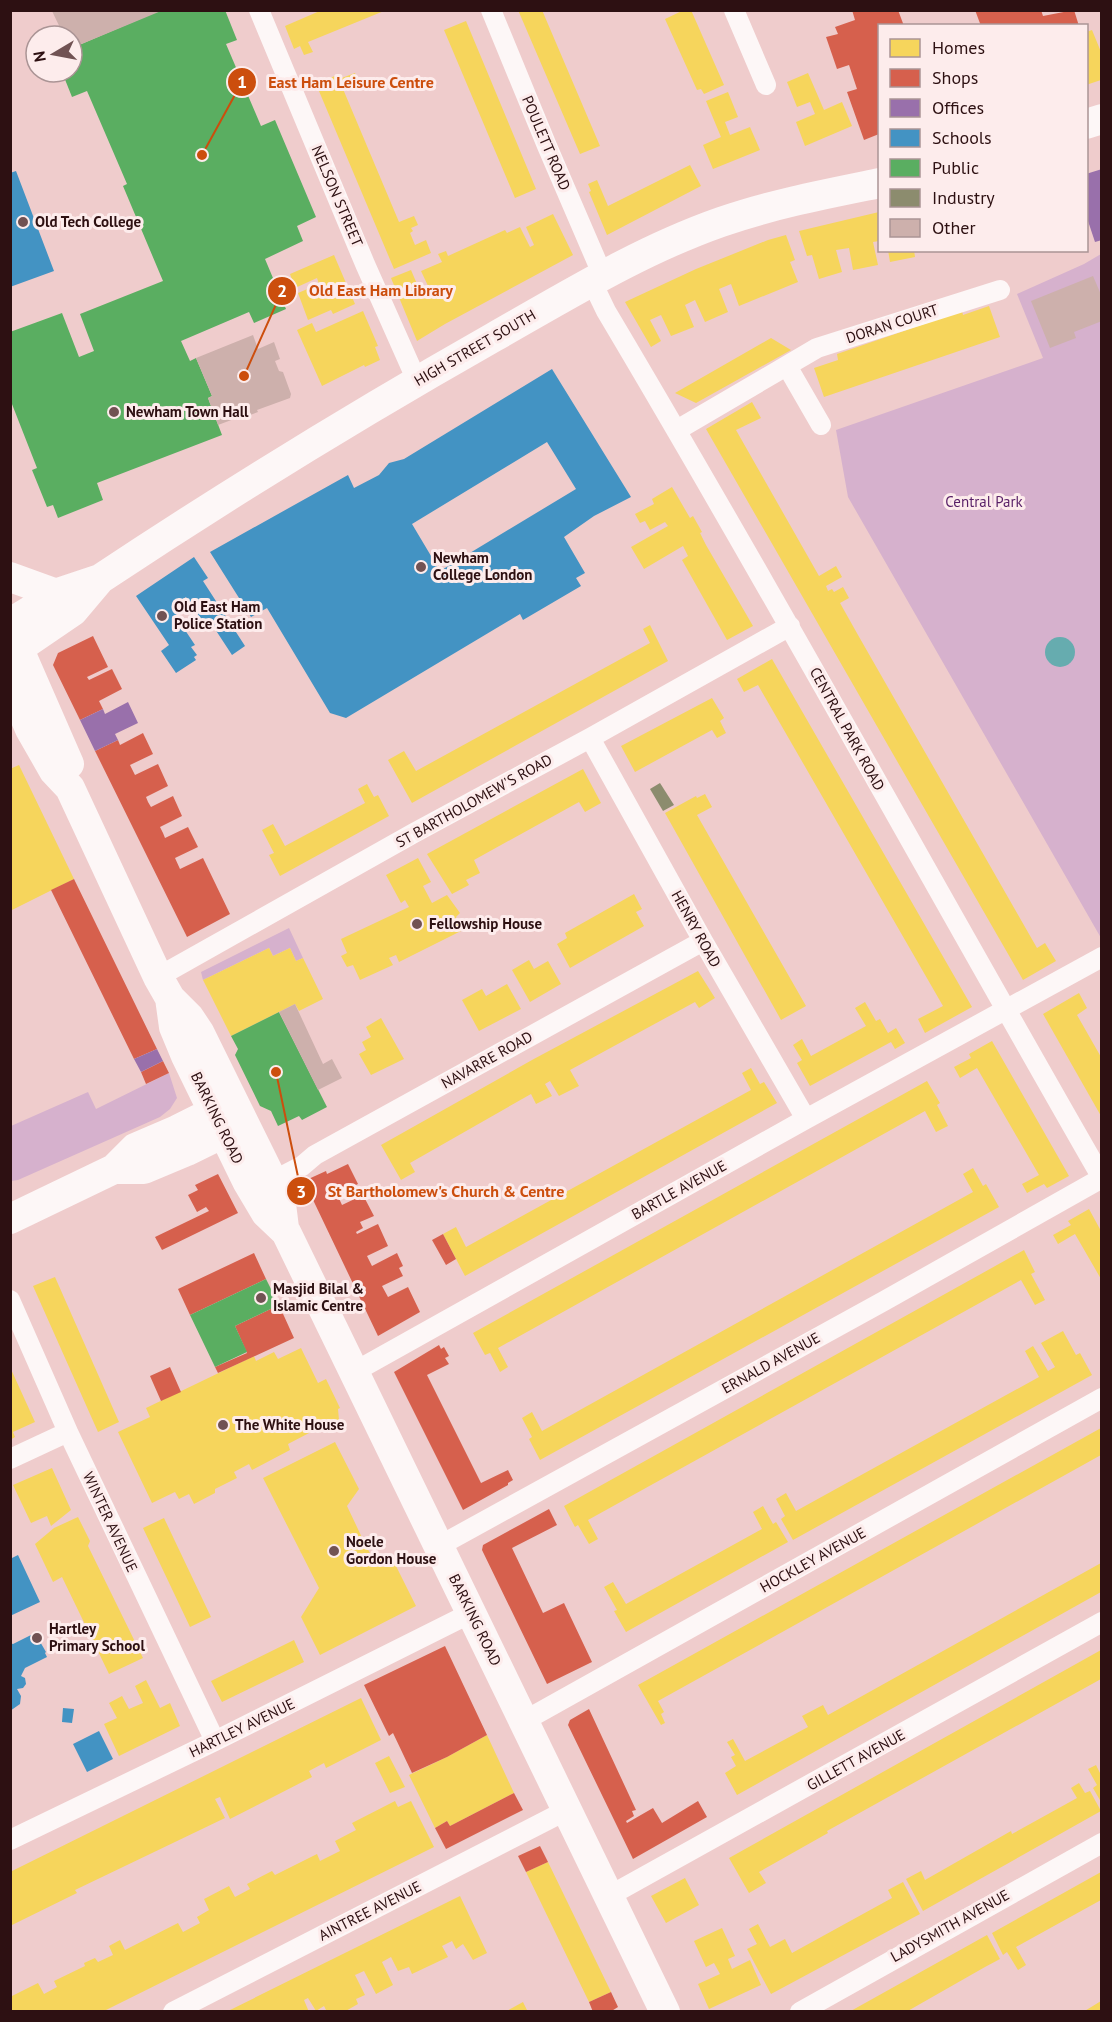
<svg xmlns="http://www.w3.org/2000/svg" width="1112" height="2022" viewBox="0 0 1112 2022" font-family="'PT Sans',sans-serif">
<rect width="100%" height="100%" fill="#efcccc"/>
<path fill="#d6b1cd" d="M1101 254V938L848 497 836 430 1043 358 1017 294 1084 264Z
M289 928 303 958 296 961 290 948 273 956 269 948 203 980 201 972Z
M169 1073 177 1098 170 1109 160 1117 18 1180 11 1181V1126L88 1092 96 1109Z"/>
<path fill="#66acaf" d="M1045 652a15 15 0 1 1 30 0a15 15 0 1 1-30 0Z"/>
<path fill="#f6d55c" d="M322 10H384V11L308 42 313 52 304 55 300 46 294 49 285 26Z
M518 10H542L600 146 580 154Z
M684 10H691L724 85 704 94 701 89 697 90 665 19Z
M466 21 536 189 515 198 444 30Z
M1092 30 1101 52V80L1086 85V32Z
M355 73 358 82 343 89 399 222 414 216 418 225 411 228 413 231 410 233 415 245 426 240 431 253 394 269 316 84 337 75 339 79Z
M808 73 824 110 842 102 852 126 805 146 796 122 815 114 810 102 797 107 787 82Z
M728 92 738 117 725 122 730 135 750 127 760 150 713 169 703 145 721 137 706 101Z
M690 165 701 186 607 235 589 192 591 191 588 184 597 180 608 206Z
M879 212V241L873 242 878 265 853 270 849 248 836 250 842 272 819 279 812 255 807 256 799 231Z
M553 214 573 255 445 324 417 341 391 278 411 270 420 291 429 288 421 271 442 262 438 254 446 251 448 256 505 230 507 233 520 227 530 247 534 245 526 227Z
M786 235 795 260 790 262 798 282 739 306 731 284 719 289 728 312 705 322 695 300 685 305 694 327 671 336 661 315 650 320 661 341 651 347 625 302 696 269 768 240Z
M888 250H914L915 257 890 262Z
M334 255 355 304 333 314 331 310 308 320 298 293 319 284 317 278 295 288 290 274Z
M989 306 1000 337 824 397 814 368 838 360 837 354 962 311 963 315Z
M363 311 378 346 375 347 380 360 365 367 364 365 322 386 297 330 312 323 316 332Z
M771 338 791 350 696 403 675 393Z
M752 402 761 418 736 430 819 576 836 566 842 577 826 586 828 591 832 589 834 592 843 587 849 598 840 603 858 635 1037 948 1045 943 1056 961 1023 980 706 429Z
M672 487 690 518 693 516 702 532 700 533 706 545 753 626 727 640 682 560 688 556 683 546 644 569 631 547 668 526 665 522 650 530 645 521 640 523 635 514 654 504 652 499Z
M650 625 668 661 412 803 388 760 404 751 416 771 650 643 643 629Z
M772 659 972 1007 925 1033 918 1019 943 1006 758 685 744 692 737 679Z
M712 698 724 718 720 721 726 733 717 738 712 730 635 772 621 746Z
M19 765 74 879 10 911V769Z
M583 769 601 803 585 812 579 802 474 860 480 873 466 880 469 885 452 894 427 854Z
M367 784 374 797 378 795 389 816 280 876 269 855 274 853 262 830 273 824 285 846 365 803 358 789Z
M705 794 712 807 697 815 806 1006 781 1020 665 813 696 796 697 798Z
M418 858 431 882 423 886 432 903 447 895 460 913 456 917 463 930 399 962 396 955 389 958 393 965 360 980 353 965 347 967 341 956 347 953 341 939 409 907 405 900 401 903 386 875Z
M634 894 642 909 636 912 644 926 570 968 557 944 567 938 565 933Z
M269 948 273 956 290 948 296 961 303 958 323 999 299 1011 295 1004 231 1036 203 980Z
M529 960 534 969 548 961 561 984 530 1002 512 970Z
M698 971 715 998 699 1008 695 1002 570 1070 579 1086 559 1096 550 1081 545 1084 552 1096 536 1104 531 1094 410 1163 415 1172 401 1180 381 1145 532 1060Z
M507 984 521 1009 479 1031 462 1000 482 989 486 996Z
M1079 993 1087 1008 1077 1015 1101 1057V1116L1043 1014Z
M865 1002 876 1021 880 1019 888 1033 896 1028 905 1043 895 1049 891 1042 810 1086 797 1063 802 1060 793 1045 802 1039 811 1056 866 1026 855 1008Z
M381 1018 404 1059 371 1075 359 1054 366 1050 362 1042 371 1037 366 1027Z
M992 1041 1069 1176 1047 1188 1044 1184 1027 1193 1022 1184 1039 1175 977 1068 960 1078 954 1067 971 1058 969 1054Z
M751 1068 760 1084 764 1082 777 1103 465 1276 443 1234 456 1227 466 1247 751 1090 742 1073Z
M927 1081 940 1103 937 1105 948 1126 936 1132 925 1111 498 1348 508 1367 500 1372 490 1353 485 1355 473 1333Z
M973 1168 983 1186 986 1184 999 1207 540 1460 529 1439 532 1437 522 1418 532 1412 542 1431 973 1192 963 1174Z
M1089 1209 1101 1231V1279L1075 1234 1058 1244 1053 1235 1071 1225 1068 1221Z
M1024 1250 1035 1272 1031 1274 1045 1300 1035 1305 1021 1280 588 1520 598 1539 589 1544 578 1525 575 1527 564 1506Z
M55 1277 119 1422 98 1432 33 1286Z
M1063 1331 1076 1355 1080 1353 1092 1375 793 1540 781 1519 785 1516 776 1499 786 1493 796 1511 1039 1377 1025 1351 1033 1346 1048 1371 1055 1367 1041 1343Z
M301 1348 318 1383 326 1379 340 1408 338 1409 339 1420 332 1423 325 1419 309 1427 311 1432 288 1444 290 1450 252 1470 249 1464 234 1472 237 1478 215 1489V1493L194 1504 189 1494 179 1499 175 1492 152 1503 118 1432 150 1417 146 1408 254 1356 256 1361 274 1352 278 1359Z
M10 1367 35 1422 13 1432 15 1437 10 1440Z
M1101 1428V1455L658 1701 664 1712 661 1714 665 1723 661 1725 638 1685Z
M335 1442 359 1489 347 1506 366 1546 371 1555 391 1556 416 1606 320 1655 301 1617 319 1588 263 1478Z
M52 1468 71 1510 51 1526 47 1516 31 1523 13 1485Z
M763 1506 773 1524 776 1522 788 1542 626 1632 614 1611 617 1610 604 1587 613 1582 626 1604 762 1529 753 1512Z
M78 1517 90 1541 88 1546 143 1658 109 1674 62 1577 53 1582 35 1544 54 1528Z
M164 1518 211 1617 190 1627 143 1528Z
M1101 1563V1592L737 1795 725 1773 736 1766 731 1757 735 1755 727 1742 733 1739 745 1761 808 1727 802 1716 823 1705 828 1715Z
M294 1640 304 1662 222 1702 211 1681Z
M1101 1650V1679L827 1831 828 1833 759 1872 766 1883 749 1893 729 1858Z
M146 1680 160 1708 170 1703 180 1726 119 1756 104 1724 117 1718 109 1703 122 1696 129 1709 143 1703 135 1686Z
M361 1698 381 1740 326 1768 324 1763 309 1771 312 1777 230 1819 220 1797 215 1799 225 1818 75 1890 77 1893 10 1926V1872Z
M487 1735 514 1793 450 1826 447 1821 435 1828 409 1775 447 1757Z
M389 1756 405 1787 390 1793 375 1763Z
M1096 1765 1101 1775V1802L1093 1788 1097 1785 1088 1769Z
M1079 1783 1085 1793 1090 1791 1101 1811 923 1911 906 1879 921 1871 925 1880 1011 1831 1012 1834 1077 1798 1071 1788Z
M395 1801 398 1807 411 1801 434 1847 102 2012H10V1997L38 1983 44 1994 57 1987 54 1981 85 1966 84 1963 95 1958 98 1962 113 1955 109 1946 120 1940 125 1950 178 1923 183 1932 200 1923 197 1917 209 1910 204 1899 229 1886 235 1897 250 1889 247 1884 272 1871 275 1875 317 1854 320 1861 340 1851 335 1841 356 1830 352 1823Z
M548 1862 611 1992 589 2002 526 1872Z
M1101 1872V1900L1016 1947 1026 1965 1018 1970 1007 1952 1003 1955 992 1933Z
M685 1878 699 1905 666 1923 651 1896Z
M903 1882 920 1914 771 1994 747 1949 757 1944 749 1929 758 1924 770 1947 785 1939 792 1953 892 1898 888 1890Z
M460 1896 487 1953 473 1960 463 1944 456 1949 452 1941 442 1946 448 1957 412 1974 409 1967 398 1971 391 1957 382 1962 393 1985 376 1994 364 1971 355 1975 365 1995 356 1999 358 2004 344 2012H327L324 2006 316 2011 308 1998 304 2000 309 2012H226Z
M722 1928 735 1956 728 1959 732 1969 750 1960 761 1985 709 2009 698 1984 720 1974 714 1963 706 1967 694 1941Z
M987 1935 1000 1959 985 1967 906 2012H849Z
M1101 2001V2012H1083Z
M523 2002 528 2012H505Z"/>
<path fill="#d6604d" d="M852 10H898L904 26H879V134L864 140 847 92 857 89 849 65 837 69 826 37 838 34 835 27 855 20Z
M975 10H1041L1043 16 1074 10 1079 26H1022V24L981 26Z
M93 636 108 667 87 677 89 680 112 669 122 689 99 701 103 709 80 720 53 665 58 653Z
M143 733 153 754 130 765 135 775 158 764 168 786 146 797 148 802 151 807 173 796 182 816 160 827 163 833 165 838 188 827 198 847 175 858 180 869 203 858 230 914 187 937 95 751 118 740 120 745Z
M74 879 157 1049 134 1059 51 890Z
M163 1061 169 1073 146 1084 141 1072Z
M348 1164 358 1184 337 1194 342 1205 363 1195 374 1216 360 1222 363 1228 356 1232 357 1234 378 1224 388 1246 367 1256 372 1266 397 1253 403 1266 399 1268 403 1276 382 1286 388 1297 408 1287 420 1312 378 1336 304 1181 326 1171 327 1174Z
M218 1174 238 1213 162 1250 155 1237 209 1211 206 1207 197 1212 188 1195 198 1190 195 1185Z
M443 1234 456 1259 446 1265 432 1240Z
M254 1253 266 1279 190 1315 178 1289Z
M279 1305 294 1338 218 1373 215 1367 247 1353 235 1326Z
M439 1345 441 1349 444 1347 449 1356 445 1358 449 1364 427 1375 481 1483 508 1470 513 1480 508 1483V1485L463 1510 394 1372Z
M170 1367 181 1392 161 1401 150 1376Z
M549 1509 557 1525 512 1548 543 1613 564 1603 592 1662 547 1684 482 1550 483 1545Z
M445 1646 487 1735 447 1757 412 1773 393 1733 389 1736 364 1685Z
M589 1709 636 1810 632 1811 634 1816 626 1821 627 1823 653 1808 662 1823 698 1801 707 1817 633 1859 568 1725 570 1720Z
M514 1793 523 1810 446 1849 435 1828 447 1821 450 1826Z
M540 1846 548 1862 526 1872 518 1856Z
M611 1992 618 2007 610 2012H593L589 2002Z"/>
<path fill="#9970ab" d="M1102 169V240L1095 242 1086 215V174Z
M128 702 138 723 115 734 118 740 95 751 80 720 103 709 105 714Z
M157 1049 163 1061 141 1072 134 1059Z"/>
<path fill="#4393c3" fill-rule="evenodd" d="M16 171 54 271 10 287V173Z
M552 369 631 497 594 516 564 537 585 573 576 578 581 586 523 620 520 614 346 718 330 713 267 608 251 617 210 552 348 475 354 488 379 475 389 463 404 459ZM547 442 576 489 440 571 412 524Z
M194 557 208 578 203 581 245 646 232 655 213 626 208 629 186 597 179 602 184 610 172 617 180 629 183 627 195 645 191 647 197 655 194 657 196 660 176 673 161 651 169 645 136 596Z
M18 1555 40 1602 10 1616V1559Z
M35 1633 46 1652 45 1653 47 1657 25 1668 21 1676 25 1678 26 1684 23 1688 17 1689 21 1696 20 1704 10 1711V1643L13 1644Z
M63 1708 74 1709 72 1723 62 1722Z
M99 1731 113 1759 87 1772 73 1744Z"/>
<path fill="#5aae61" d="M161 10H225L237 40 226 44 261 126 275 120 316 217 297 226 303 241 265 259 286 309 254 323 249 312 181 341 190 361 196 358 212 396 208 398 222 435 97 483 103 500 58 518 53 505 47 507 32 470 37 468 10 399V332L62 313 79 357 94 351 80 314 163 281 123 186 127 184 87 91 72 97 62 72H72V48Z
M279 1012 327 1107 302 1120 299 1116 278 1126 271 1111 260 1106 235 1055 238 1049 231 1036Z
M266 1279 279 1305 235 1326 247 1352 215 1367 190 1315Z"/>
<path fill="#8c8c6e" d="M660 783 674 805 663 811 650 789Z"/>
<path fill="#cdb0ac" d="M52 11H161L72 48V36H64Z
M1093 276 1102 297V321L1074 332 1076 338 1050 348 1031 301Z
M253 335 258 349 274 342 280 359 275 361 279 371 283 372 291 394 290 398 257 410 258 412 243 418 242 416 218 425 208 398 212 396 196 358Z
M295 1004 323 1064 332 1059 342 1078 318 1090 279 1012Z"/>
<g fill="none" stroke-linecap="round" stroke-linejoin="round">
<path stroke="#fdf7f7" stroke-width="20" d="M259 10 365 264 417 381
M491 10 547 146 603 276
M734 10 766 85
M592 282 606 311C776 597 936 889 1102 1178
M787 366 821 425
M677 430 817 348 1000 290
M590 738 703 941 806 1119
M158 977 414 833 590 738 790 626
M273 1181 302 1166 315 1155 703 941
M10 1300 68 1432 215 1741
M354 1372 806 1119 1102 957
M10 1459 68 1432
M439 1546 884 1301 1102 1178
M524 1721 1102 1398
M10 1840 215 1741 471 1613
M609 1896 1102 1622
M173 2012 567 1810
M800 2012 1102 1843"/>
<path stroke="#fdf7f7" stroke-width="30" d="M1086 124 1102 119
M10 577 57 594
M10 623 61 592 100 579C228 494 360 413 494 337 568 295 641 250 721 222 773 204 826 194 880 183
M10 629 69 764
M10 654 73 611 100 579
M10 683 30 729 54 771 70 788 158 977 170 998 189 1017 199 1032 280 1196 284 1228
M170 998 174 1027 186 1056 247 1181 266 1213 286 1232 665 2012
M114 1169H144L187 1151 242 1124
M10 1219 114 1169 135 1148 177 1130 229 1104"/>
</g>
<g fill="#715253" stroke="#fdecec" stroke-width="2">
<circle cx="23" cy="222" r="6"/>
<circle cx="114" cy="412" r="6"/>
<circle cx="421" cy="567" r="6"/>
<circle cx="162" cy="616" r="6"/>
<circle cx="417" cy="924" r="6"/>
<circle cx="261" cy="1298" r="6"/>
<circle cx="223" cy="1425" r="6"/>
<circle cx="334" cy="1551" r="6"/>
<circle cx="37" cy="1638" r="6"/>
</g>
<g text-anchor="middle" stroke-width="6" stroke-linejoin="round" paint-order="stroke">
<g font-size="15" fill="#2d1012" stroke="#fdecec">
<text transform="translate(546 143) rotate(67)" y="5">POULETT ROAD</text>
<text transform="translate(337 196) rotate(67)" y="5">NELSON STREET</text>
<text transform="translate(892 324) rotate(-18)" y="5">DORAN COURT</text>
<text transform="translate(475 348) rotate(-30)" y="5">HIGH STREET SOUTH</text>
<text transform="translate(847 729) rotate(61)" y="5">CENTRAL PARK ROAD</text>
<text transform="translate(474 801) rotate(-29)" y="5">ST BARTHOLOMEW'S ROAD</text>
<text transform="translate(696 929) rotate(61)" y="5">HENRY ROAD</text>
<text transform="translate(487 1060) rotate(-29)" y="5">NAVARRE ROAD</text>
<text transform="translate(217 1118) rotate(64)" y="5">BARKING ROAD</text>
<text transform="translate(679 1190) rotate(-29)" y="5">BARTLE AVENUE</text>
<text transform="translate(771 1363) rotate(-29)" y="5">ERNALD AVENUE</text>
<text transform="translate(110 1522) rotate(65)" y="5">WINTER AVENUE</text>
<text transform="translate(813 1560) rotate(-29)" y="5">HOCKLEY AVENUE</text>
<text transform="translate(475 1620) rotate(64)" y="5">BARKING ROAD</text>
<text transform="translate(242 1728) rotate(-26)" y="5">HARTLEY AVENUE</text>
<text transform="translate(856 1760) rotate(-29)" y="5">GILLETT AVENUE</text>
<text transform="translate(370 1911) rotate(-27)" y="5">AINTREE AVENUE</text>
<text transform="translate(950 1926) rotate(-29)" y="5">LADYSMITH AVENUE</text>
</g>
<g font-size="15" font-weight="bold" fill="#2d1012" stroke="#fdecec" text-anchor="start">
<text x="35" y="227">Old Tech College</text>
<text x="126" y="417">Newham Town Hall</text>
<text x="433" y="563">Newham<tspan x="433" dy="17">College London</tspan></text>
<text x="174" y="612">Old East Ham<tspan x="174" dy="17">Police Station</tspan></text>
<text x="429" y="929">Fellowship House</text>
<text x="273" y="1294">Masjid Bilal &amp;<tspan x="273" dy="17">Islamic Centre</tspan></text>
<text x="235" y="1430">The White House</text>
<text x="346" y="1547">Noele<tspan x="346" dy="17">Gordon House</tspan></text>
<text x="49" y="1634">Hartley<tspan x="49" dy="17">Primary School</tspan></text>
</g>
<g font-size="15" fill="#581f67" stroke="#fdecec">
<text x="984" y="507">Central Park</text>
</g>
</g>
<path fill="none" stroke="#cc4e0d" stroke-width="2" d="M202 155L242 82M244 376L282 291M276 1072L301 1191"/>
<g fill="#cc4e0d" stroke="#fdecec" stroke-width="2">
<circle cx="202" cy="155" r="6"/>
<circle cx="244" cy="376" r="6"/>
<circle cx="276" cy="1072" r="6"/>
<circle cx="242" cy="82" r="15"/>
<circle cx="282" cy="291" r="15"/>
<circle cx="301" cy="1191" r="15"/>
</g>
<g font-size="18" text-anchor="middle" font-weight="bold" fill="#fff">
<text x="242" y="88">1</text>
<text x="282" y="297">2</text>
<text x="301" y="1198">3</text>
</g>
<g font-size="16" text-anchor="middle" font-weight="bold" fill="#cc4e0d" stroke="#fdecec" stroke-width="6" stroke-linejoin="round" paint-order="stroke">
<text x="351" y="88">East Ham Leisure Centre</text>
<text x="381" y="296">Old East Ham Library</text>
<text x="446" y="1197">St Bartholomew's Church &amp; Centre</text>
</g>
<rect width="1112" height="2022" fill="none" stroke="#2d1012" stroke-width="24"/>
<rect x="878" y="24" width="210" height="228" fill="#fdecec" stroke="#aa9495" stroke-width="1.5"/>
<rect x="890" y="39" width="30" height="18" fill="#f6d55c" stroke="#aa9495" stroke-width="1.5"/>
<text x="932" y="54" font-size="18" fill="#2d1012">Homes</text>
<rect x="890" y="69" width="30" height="18" fill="#d6604d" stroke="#aa9495" stroke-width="1.5"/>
<text x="932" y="84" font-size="18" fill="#2d1012">Shops</text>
<rect x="890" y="99" width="30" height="18" fill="#9970ab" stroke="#aa9495" stroke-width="1.5"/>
<text x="932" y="114" font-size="18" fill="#2d1012">Offices</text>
<rect x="890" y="129" width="30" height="18" fill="#4393c3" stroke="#aa9495" stroke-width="1.5"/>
<text x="932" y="144" font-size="18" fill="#2d1012">Schools</text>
<rect x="890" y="159" width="30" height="18" fill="#5aae61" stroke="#aa9495" stroke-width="1.5"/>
<text x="932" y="174" font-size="18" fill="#2d1012">Public</text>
<rect x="890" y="189" width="30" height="18" fill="#8c8c6e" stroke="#aa9495" stroke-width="1.5"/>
<text x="932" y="204" font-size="18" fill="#2d1012">Industry</text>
<rect x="890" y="219" width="30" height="18" fill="#cdb0ac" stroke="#aa9495" stroke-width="1.5"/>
<text x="932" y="234" font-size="18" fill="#2d1012">Other</text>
<g transform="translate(54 54) rotate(260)"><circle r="28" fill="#fdecec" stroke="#aa9495" stroke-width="1.5"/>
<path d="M0-4.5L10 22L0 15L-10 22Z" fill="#715253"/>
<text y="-9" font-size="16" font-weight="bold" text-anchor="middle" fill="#2d1012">N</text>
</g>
</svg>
